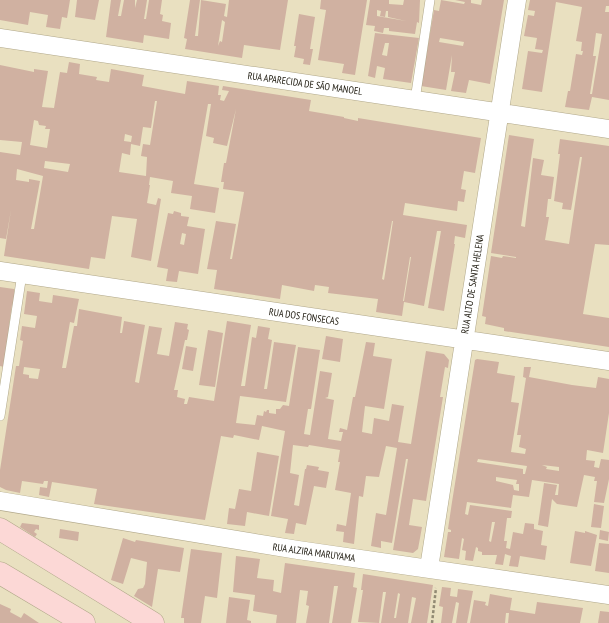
<svg xmlns="http://www.w3.org/2000/svg" width="609" height="623" viewBox="0 0 609 623" font-family="'PT Sans Narrow',sans-serif">
<rect width="100%" height="100%" fill="#e9e0c0"/>
<path fill="#d0b1a1" fill-rule="evenodd" d="M0 0H70L67 18 62 17 60 29 46 27 48 15 30 12 28 25 0 20Z
M77 0H99L95 20 75 17Z
M111 0H121L118 16H121L124 0H135V8L137 0H147L144 19H146L149 0H162L160 14 163 15 162 21 171 23 169 39 144 35 143 43 106 37Z
M190 0H200L195 36H198L201 0 226 4 224 16 227 17 229 0H288L280 50 244 45 242 58 185 49 187 39 184 38ZM222 20 225 22 222 42 220 41 218 46Z
M321 0H367L355 75 342 73 344 64 318 60 326 10 320 9Z
M370 0H389V4L403 5 404 0H420L419 23 417 22 415 34 389 31V28H384L383 33 374 31 375 26 366 25ZM377 10 381 11 380 16 385 17 386 11H388V17L406 21 377 16Z
M441 0 464 4 465 2 455 0H471V3L481 5 482 0H504L490 84 469 80 466 93 451 91 455 72H451L452 55 446 90 421 86 434 10 439 11ZM440 38 464 42 463 46 439 42Z
M530 0H609V6H606L605 12H609V100L592 97 589 110 565 107 568 91H570L576 54 582 55 583 51H581L582 42 576 41 582 7 556 2 542 92 522 89 528 51 542 53 543 50 535 49 537 38 524 36 528 15 534 16 535 11 528 10ZM596 33 602 34 592 94H590L596 56H593Z
M299 14 315 17 310 49H313L310 65 303 64 304 59 294 57 296 46H294Z
M375 33 419 38 411 83 383 79 385 68 377 66 375 78 368 76ZM385 43H389L387 56 382 55Z
M69 62 80 64 79 74 97 77 96 80 109 82 111 69 144 75 142 86 185 94 187 81 219 86 218 95H221L220 100 224 101 229 91 222 90 223 86 311 100 309 111 344 117V118L358 121V118L481 138 475 173 464 171 461 189 466 190 464 202 458 201 457 211 405 203 403 215 467 225 465 238 455 236 454 244H455L444 311 428 308 441 231H437L424 306 404 302 402 316 376 312 378 299 328 293 329 287 315 285 314 291 282 285 280 299 214 289 217 270 207 269 216 221 236 224 230 259H232L244 192 223 189 224 182H221L224 163H226L236 109 227 146 213 143 214 138 206 136 211 104H208L194 184 219 188 215 213 190 209 192 196 171 193 173 181 150 177 149 185H150L147 203 156 205 158 198 161 199 151 261 131 257 137 219 112 216 105 259 91 257 89 269 4 256 11 210 6 239 0 238V152L20 155 22 142 0 140V65L34 72V69L48 71 42 107 54 108 60 72 67 73ZM155 101H157L150 145 143 144 141 156 147 157 146 176 119 172 122 153 130 155 131 144 140 146 143 127 151 128ZM34 120 38 121 39 125 46 126 45 129H50L47 148 30 145ZM125 134 132 136 131 142 124 141ZM45 161 70 164 68 172 44 168ZM17 169 43 176 34 229H31L40 181 29 179V182L16 180ZM392 221H393L385 274 384 280 382 279ZM410 257H411L404 301H403Z
M509 135 534 139 521 226 525 227 533 158 544 160 541 175 554 177 551 199H548L546 217H549L545 240 569 244 582 157H580L571 210 562 209 563 203 554 201 560 154H558L560 139 609 146V245L595 244 583 314 609 318V347L504 331V328L485 324 486 317 482 316 491 256 502 258 503 256 516 258V257L491 253Z
M174 211 181 213V216L189 217 187 226 205 229 198 274 179 271 177 282 166 281 168 269 157 267 168 213 173 214ZM182 233 186 234 184 245 180 244Z
M0 287 14 289 16 295 15 305H12L9 326H11L4 367 0 366Z
M27 291 40 293 39 301 52 303 53 295 79 299 74 323 70 322 62 368H66L74 326H77L79 309 122 317 120 333H122L124 321 145 325 135 382 139 383 149 326 162 328 157 354 169 356 175 322 188 324 187 329 189 330 187 340H185L174 390H178L177 397 185 399 184 404H187L189 397 214 401 227 321 251 325 241 386H245L252 337 256 338 258 326 270 328 268 339 272 340 264 389H267L274 342 296 345 286 402 240 396 236 423 255 425 257 415 263 416 264 411 266 412 267 410H269V413L276 414V409H280L283 405 289 406 298 347 320 350 311 409H308L304 434 310 435 320 371 332 373 328 397 325 398 334 400 328 439 341 441 343 432H339L340 428 347 430 353 397H355L366 342 375 343 373 356 392 359 384 409 365 406 362 432 372 434 374 418 389 421 392 404 404 406 398 442 411 444 426 351 444 354 449 360 448 368 445 367 440 397H443L426 501 413 499 409 525 422 527 418 549 413 553 393 550 408 459H406L392 543 381 541V548L371 546 376 513 386 515 397 448 386 446 379 477 366 476 363 497 359 496 354 544 343 542 344 532 336 531 337 524 346 526 351 493 335 490 340 462H338L340 450 309 445 308 447 293 445 290 473 299 475 294 505 299 506 305 469H306L307 465 319 467 318 470 329 472 326 488 314 486 306 525 296 523 294 534 285 533 288 519 271 516 285 431 262 426 259 440 234 435 233 438 221 436 205 520 94 504 97 489 52 482 49 497 39 495 40 487 47 488 48 481H44L43 484 22 481 20 493 6 490 0 487V470L16 366H19L23 341 20 340 22 326 35 328 37 316 24 314ZM24 367 40 369 38 379 29 378V375L23 374Z
M208 330 223 333 215 387 199 385Z
M326 336 343 339 340 362 322 359Z
M186 346 197 348 193 371 182 369Z
M477 359 499 362 497 373 515 376 511 402 519 403 511 452 525 454 526 449 519 447 521 435H517L526 378 523 377 524 367H531L529 377 572 385 596 388 598 377 609 379V413L603 453 587 450 586 460 595 461 594 467 599 468 601 459 609 460V479L604 503 594 502 597 481H594L595 477 584 475 577 507 557 504 552 499 548 527 538 525 544 483 557 485 555 495H558L559 484 532 480 529 497 513 495 511 508 467 502 465 514 468 515 470 505 512 511 511 518H507L504 541H507L506 548 510 549 513 532 523 534 525 523 534 524V529L543 531 541 545 547 546 545 560 520 556 518 567 509 566 511 556 505 554 503 565 495 564 497 555H482V552L478 551V548L476 547 473 561 465 560 466 551 462 550 464 539 462 538 459 559 444 557 448 532H451V530L448 529 452 502 475 360ZM478 459 527 466 525 474H523V469L477 462ZM542 465 559 467V471L546 469 547 467ZM496 477 517 480 516 484H519V491L514 490 513 485 496 481ZM492 522H495L491 542 489 541Z
M257 452 279 456 269 516 247 512 245 526 227 524 229 508 235 509 239 489 251 491Z
M594 504 604 506 601 528 591 527Z
M22 523 39 525V530L36 529 34 532 37 534 35 537 20 527Z
M60 529 79 532 78 541 59 538Z
M600 530 609 532 608 541 599 539Z
M575 531 585 533V531L597 535 591 566 570 563Z
M123 538 135 542 136 540 184 548 180 572 158 569 152 607 134 596 138 589 143 588 145 584 147 562 131 558 123 584 111 580Z
M599 543 609 544V573L595 571Z
M191 549 222 553 217 598 205 596 201 623H184V618H181Z
M236 556 260 559 257 578 274 580 273 591 281 593 285 563 355 573 353 587 357 588 351 623H332L338 586H334L329 623H306L309 606 306 605 308 591 300 590 296 623H276L277 615 253 611 255 595 233 592Z
M363 574 433 585 427 623H411L416 598 412 597 408 623H381L386 592H383L379 623 358 622 363 590H361ZM398 593 400 594 396 618H394Z
M442 587 451 588 450 596 457 597 458 589 473 591 467 623H456L459 603 456 602 452 623H441L443 607 439 606Z
M490 594 512 598 510 610 535 614 537 602 583 608 580 623H508L509 613H506L505 623H470L474 600 486 602 485 605 488 606Z
M229 597 250 600 247 620 251 621V623H226Z
M0 604 11 609 10 612 21 618 24 613 39 623H0Z
M600 611 609 612V623H598Z"/>
<g fill="none" stroke-linecap="round" stroke-linejoin="round">
<g stroke="#b0a789" stroke-width="10">
<path id="lane" d="M415 100 430 0
M0 416 22 274"/>
</g>
<g stroke="#b0a789" stroke-width="19">
<path id="street" d="M0 38 609 129
M0 271 609 361
M0 501 298 550 609 595
M429 568 517 0"/>
</g>
<g stroke="#b0a789" stroke-width="23">
<path id="secondary" d="M0 529 153 623
M0 573 84 623"/>
</g>
<path stroke="#918a73" stroke-width="2.5" stroke-dasharray="3 2" stroke-linecap="butt" d="M432 623 436 588"/>
<use href="#lane" stroke="#fff" stroke-width="9"/>
<use href="#street" stroke="#fff" stroke-width="18"/>
<use href="#secondary" stroke="#fcd8d6" stroke-width="22"/>
</g>
<g text-anchor="middle" stroke-width="3" stroke-linejoin="round" paint-order="stroke">
<g font-size="10" fill="#1a160b" stroke="#fff">
<text transform="translate(305 83) rotate(8)" y="4">RUA APARECIDA DE SÃO MANOEL</text>
<text transform="translate(472 284) rotate(-81)" y="4">RUA ALTO DE SANTA HELENA</text>
<text transform="translate(304 316) rotate(8)" y="4">RUA DOS FONSECAS</text>
<text transform="translate(314 552) rotate(8)" y="4">RUA ALZIRA MARUYAMA</text>
</g>
</g>
</svg>
